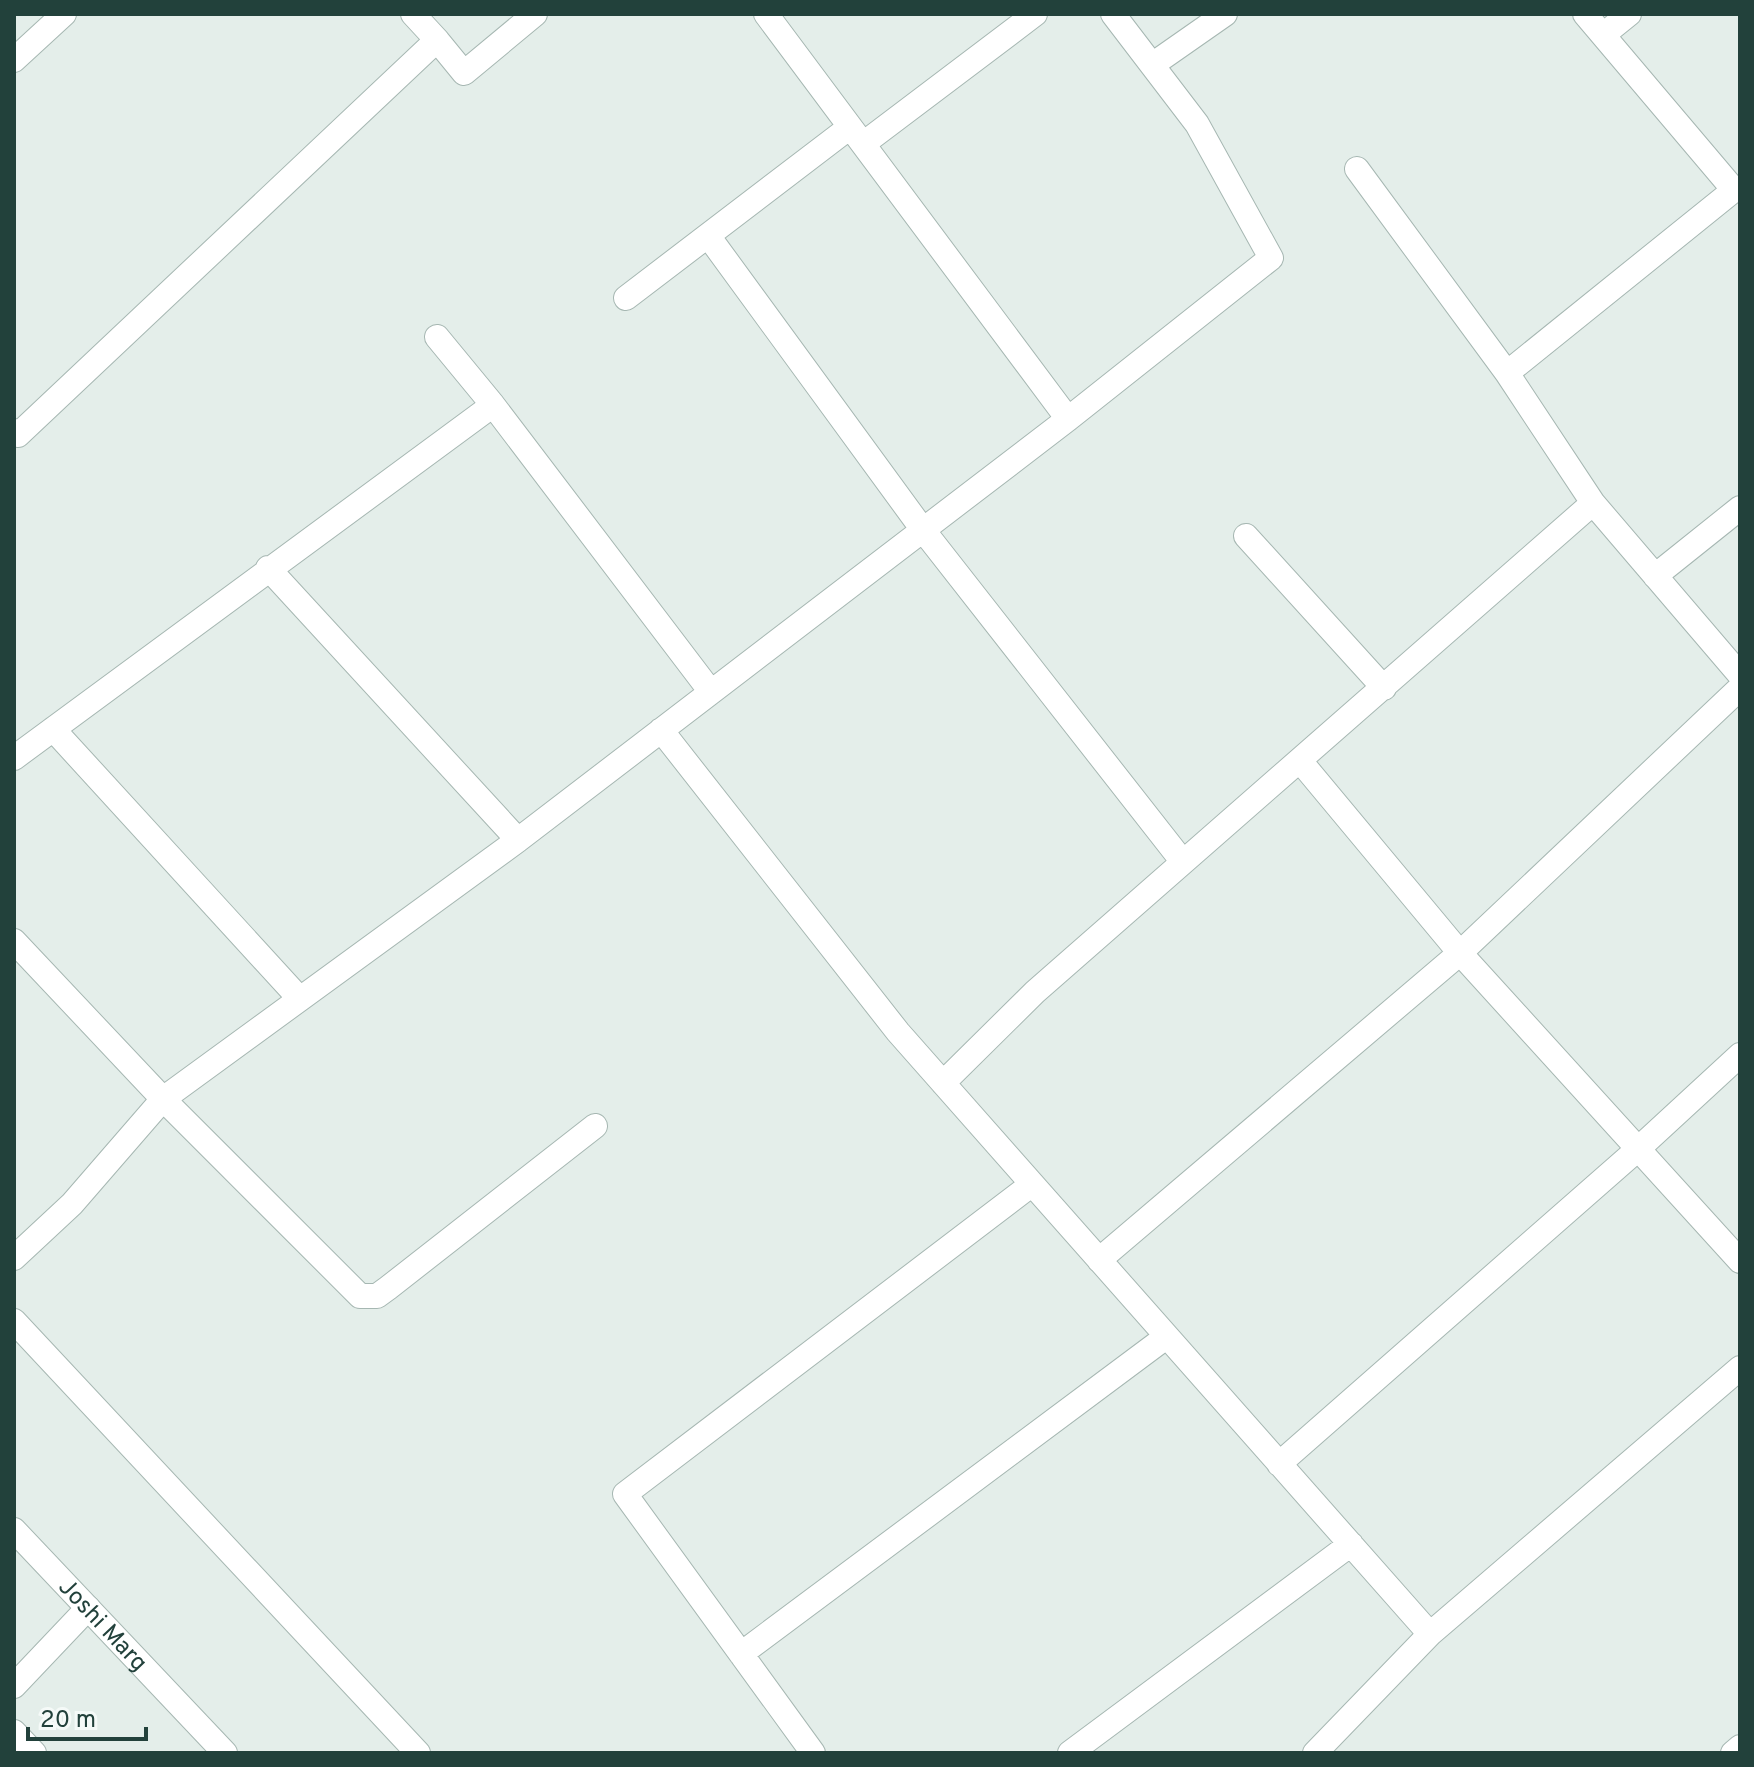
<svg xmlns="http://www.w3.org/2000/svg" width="1754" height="1767" viewBox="0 0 1754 1767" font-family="Overpass,sans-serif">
<rect width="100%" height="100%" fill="#e4eeea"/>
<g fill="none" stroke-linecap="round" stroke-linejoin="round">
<g stroke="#a6b7b2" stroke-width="26">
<path id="service" d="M14 1686 88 1608"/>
</g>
<g stroke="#a6b7b2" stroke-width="26">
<path id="minor" d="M766 14 1068 419
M1603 35 1629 14
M437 40 464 73 535 14
M14 60 64 14
M1152 65 1225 14
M863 144 1035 14
M1357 169 1507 373
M709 237 923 530 1183 862
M626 298 850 127
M437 337 493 405
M14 431 18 435 437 40 413 14
M1593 503 1740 675
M1246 536 1384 688
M268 568 518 840
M1655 576 1740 508
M53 729 300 999
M661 730 898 1032 1430 1634 1740 1368
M14 758 493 405 711 692
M1301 762 1460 953 1740 1261
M14 941 163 1099 360 1296H377L388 1288 595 1126
M943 1083 1035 992 1593 503 1507 373 1734 190 1585 14
M14 1258 72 1204 163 1099 518 840 1068 419 1271 258 1197 124 1113 14
M1099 1260 1460 953 1740 688
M14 1321 418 1753
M1279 1464 1638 1149 1740 1055
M741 1654 1166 1337
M14 1732 34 1753
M813 1753 625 1494 1031 1185
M1070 1753 1351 1544
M1315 1753 1430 1634
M1733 1753 1740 1747"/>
</g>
<g stroke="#a6b7b2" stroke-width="26">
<g id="tertiary">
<path id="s1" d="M14 1530 225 1753"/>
</g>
</g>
<use href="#service" stroke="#fff" stroke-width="24"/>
<use href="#minor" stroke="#fff" stroke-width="24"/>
<use href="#tertiary" stroke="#fff" stroke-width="24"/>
</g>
<g text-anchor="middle" stroke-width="7" stroke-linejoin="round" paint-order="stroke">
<g font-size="24" fill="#22413b" stroke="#f5faf8">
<text dy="8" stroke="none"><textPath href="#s1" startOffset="130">Joshi Marg</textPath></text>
</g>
</g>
<rect width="1754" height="1767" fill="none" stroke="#22413b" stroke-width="32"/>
<path d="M28 1727v12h118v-12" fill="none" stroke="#22413b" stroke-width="4"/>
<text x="40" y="1727" font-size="24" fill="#22413b" stroke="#f5faf8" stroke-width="6" paint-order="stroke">20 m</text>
</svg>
